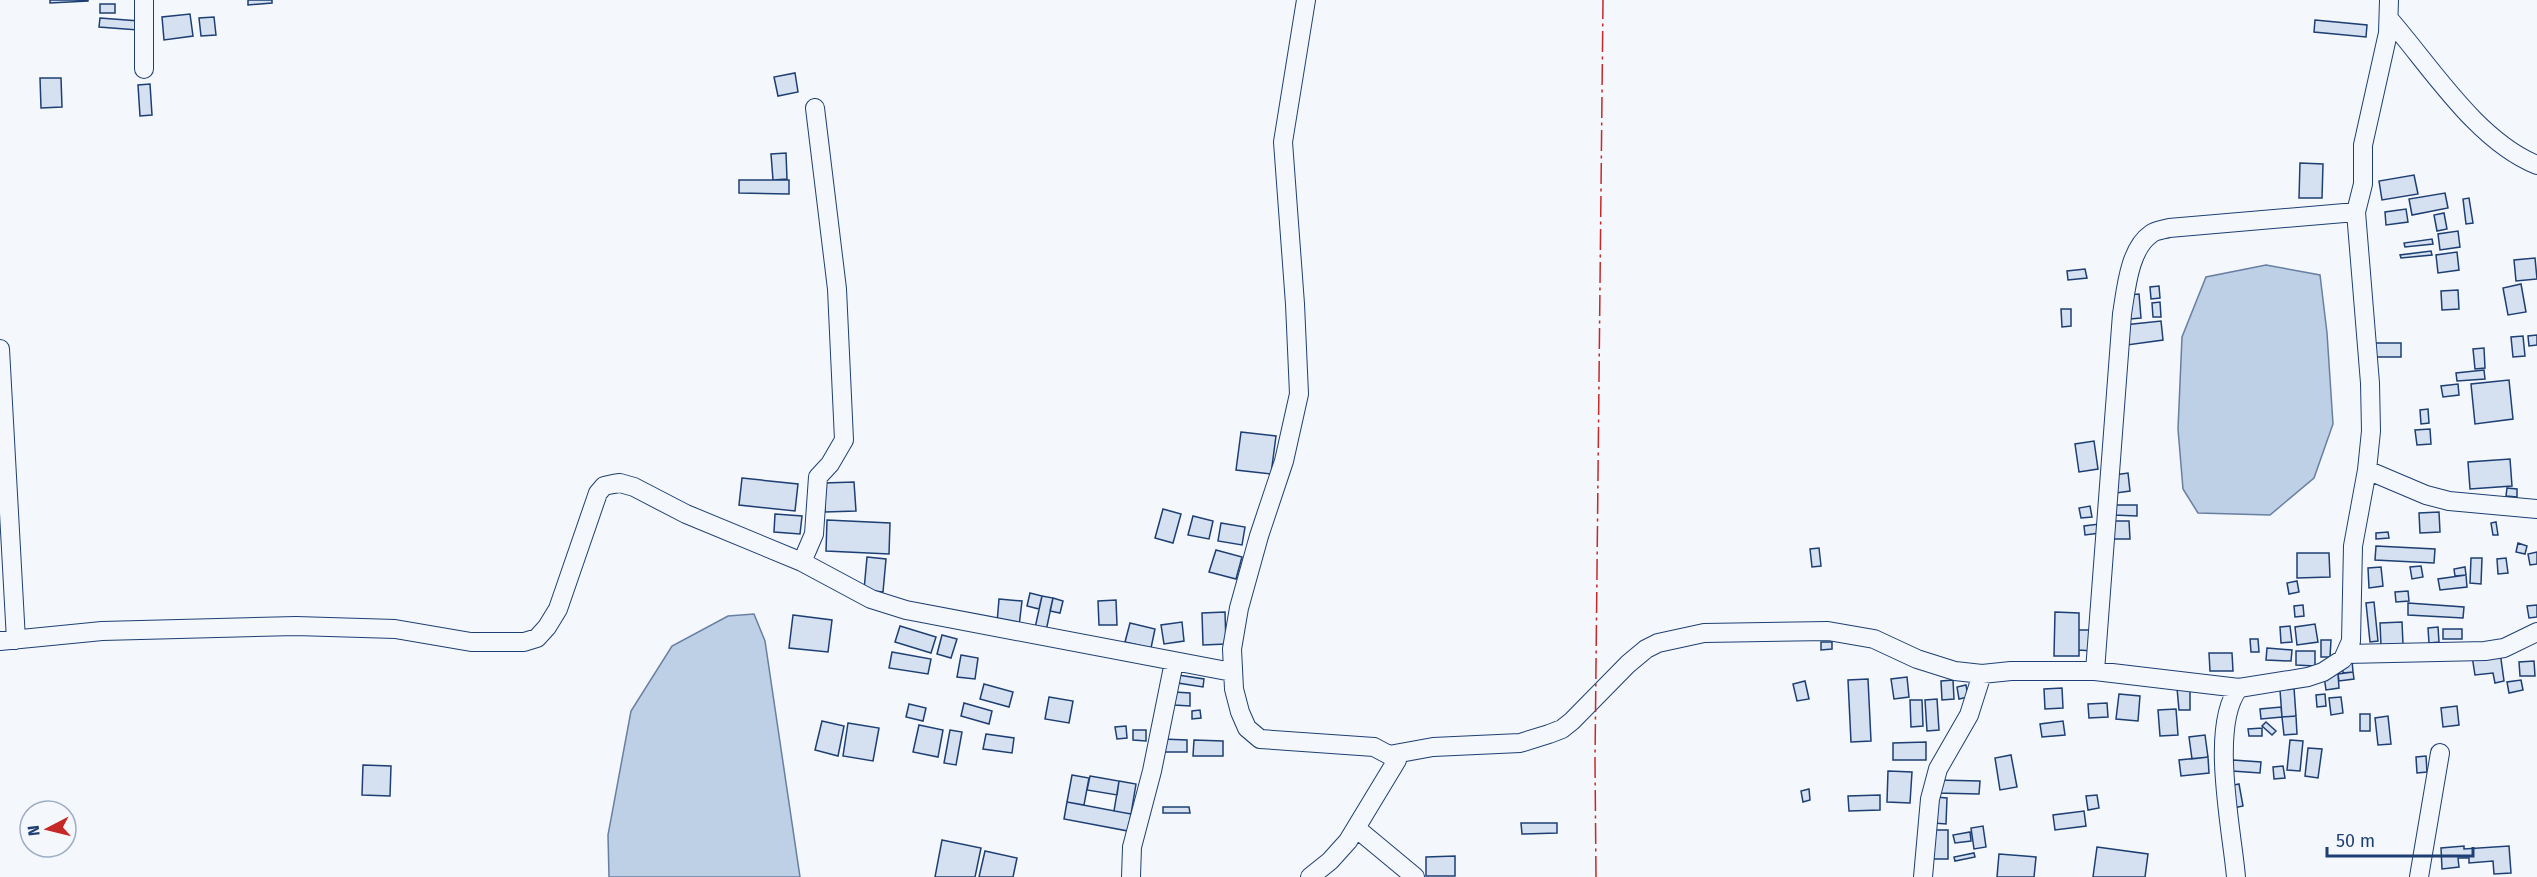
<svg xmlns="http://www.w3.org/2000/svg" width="2537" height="877" viewBox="0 0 2537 877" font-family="'Fira Sans',sans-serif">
<rect width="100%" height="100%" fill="#f4f7fb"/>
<path fill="#bed0e5" stroke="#687fa3" stroke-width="1.5" d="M2266 265 2320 275 2327 333 2333 424 2314 478 2270 515 2198 513 2183 489 2178 429 2182 337 2206 277Z
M754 614 765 641 800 877H609L608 835 631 711 672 646 728 616Z"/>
<path fill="#d5e0f0" stroke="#1d3f73" stroke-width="1.5" d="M50 0H88V1L50 3Z
M248 0H272V3L248 5Z
M100 4H115V13H100Z
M190 14 193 36 164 40 162 17Z
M214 17 216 35 201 36 199 18Z
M100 18 139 21 138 30 99 27Z
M2315 20 2367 25 2366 37 2314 32Z
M795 73 798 92 778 96 774 77Z
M40 78H61L62 107 41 108Z
M150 84 152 115 140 116 138 85Z
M786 153 787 179 773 180 771 154Z
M2300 163 2323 164 2322 198H2299Z
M2414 175 2418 194 2382 200 2379 181Z
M739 180H789V194L739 193Z
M2445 193 2448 208 2412 215 2409 199Z
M2469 198 2473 223 2466 224 2463 199Z
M2406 209 2408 222 2386 225 2385 212Z
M2444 213 2447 229 2437 231 2434 215Z
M2458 231 2460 247 2440 250 2438 234Z
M2432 239 2433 244 2405 247 2404 243Z
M2431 251 2432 255 2401 258 2400 255Z
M2457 252 2459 270 2438 273 2436 255Z
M2535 258 2537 279 2516 281 2514 260Z
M2085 269 2087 278 2068 280 2067 271Z
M2521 284 2526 312 2508 315 2503 288Z
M2159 286 2160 298 2151 299 2150 287Z
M2458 290 2459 309 2442 310 2441 291Z
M2139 294 2141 318 2130 319 2128 295Z
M2160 302 2161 317H2153L2152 303Z
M2061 309H2071V326L2062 327Z
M2161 321 2163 340 2127 345 2124 325Z
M2537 335V345L2529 346 2528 336Z
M2523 336 2525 356 2513 357 2511 337Z
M2374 343H2401V357H2374Z
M2484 348 2485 368 2475 369 2473 349Z
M2484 370 2485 379 2457 381 2456 373Z
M2509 380 2513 419 2475 424 2471 384Z
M2458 384 2459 395 2443 397 2441 386Z
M2428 409 2429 423 2421 424 2420 410Z
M2430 429 2431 444 2417 445 2415 430Z
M1241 432 1276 436 1271 474 1236 470Z
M2094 441 2098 469 2079 472 2075 444Z
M2510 459 2512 486 2470 489 2468 462Z
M2128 473 2130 491 2116 493 2114 475Z
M742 478 798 484 795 511 739 505Z
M854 482 856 511 825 512 824 483Z
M2507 488 2517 489V497L2506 496Z
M2113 505H2137V516L2113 515Z
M2090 506 2092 517 2081 518 2079 508Z
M1163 509 1181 514 1173 543 1155 538Z
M2439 512 2440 532 2420 533 2419 513Z
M775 514 802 516 800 534 774 532Z
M1193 516 1213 521 1209 539 1188 535Z
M827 520 890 523 889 554 826 551Z
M2109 521H2129L2130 539H2109Z
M2496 522 2498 535H2493L2491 523Z
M1221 523 1245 527 1242 545 1218 541Z
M2099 524 2100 533 2085 535 2084 526Z
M2388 532 2389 538 2376 539V533Z
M2518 543 2527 546 2525 554 2516 552Z
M2376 546 2435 549 2434 563 2375 560Z
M1819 548 1821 566 1812 567 1810 549Z
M1216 550 1242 557 1236 579 1209 572Z
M2537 552V564L2530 565 2528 554Z
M2297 553H2329L2330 577 2297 578Z
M867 557 886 559 883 592 864 590Z
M2471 558H2482L2481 584 2470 583Z
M2506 558 2508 573 2498 574 2497 559Z
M2421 566 2423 577 2412 579 2410 567Z
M2381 567 2383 586 2369 588 2368 568Z
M2465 567 2466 575 2455 576 2454 569Z
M2466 575 2467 587 2440 590 2438 579Z
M2297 581 2299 592 2289 594 2287 583Z
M2408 591 2409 601 2396 602 2395 592Z
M1030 593 1042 596 1039 609 1027 606Z
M1042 596 1053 598 1046 631 1035 628Z
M1053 598 1063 601 1060 613 1050 611Z
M999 599 1022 601 1019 626 997 623Z
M1116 600 1117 625H1099L1098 601Z
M2374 602 2378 641 2370 642 2366 603Z
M2408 603 2464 607 2463 618 2408 615Z
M2303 605 2304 616 2295 617 2294 606Z
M2537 605V617L2529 618 2527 606Z
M1225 612 1226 644 1203 645 1202 613Z
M2055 612 2079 613V656H2054Z
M793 615 832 620 828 652 789 648Z
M1182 622 1184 641 1164 644 1161 625Z
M2402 622 2403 645 2381 646 2380 623Z
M1130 623 1155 629 1151 648 1125 642Z
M2315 624 2318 642 2297 645 2295 627Z
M900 626 936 637 931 653 895 642Z
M2290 626 2292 642 2281 643 2280 627Z
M2438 627 2439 642 2429 643 2428 628Z
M2443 629H2462V639H2443Z
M2079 630H2093V651L2079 650Z
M942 635 957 639 951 658 937 654Z
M2250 639H2258L2259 652H2251Z
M2321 640H2331L2330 657H2321Z
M1821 642H1832V649L1821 650Z
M2267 648 2292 650 2291 661 2266 660Z
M2296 651H2315V666L2296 665Z
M892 652 931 659 928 674 889 668Z
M2500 652 2504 681 2495 683 2493 673 2475 675 2472 656Z
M2209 653H2232L2233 671H2210Z
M961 655 978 658 975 679 957 677Z
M2352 660 2353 672 2343 673 2342 661Z
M2534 661 2535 676H2520L2519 662Z
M2353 672 2354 679 2339 681 2338 674Z
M2338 674 2339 688 2326 690 2324 676Z
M1178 675 1204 679 1203 687 1178 683Z
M1907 677 1909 697 1894 699 1891 679Z
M1868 679 1871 741 1851 742 1848 680Z
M1953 680 1954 699 1942 700 1941 681Z
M2521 680 2523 690 2509 693 2507 682Z
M1805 681 1809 699 1797 701 1793 684Z
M984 684 1013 692 1009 707 980 699Z
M1966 685 1968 697 1959 699 1957 687Z
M2062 688 2063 708 2045 709 2044 689Z
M2177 688H2190V710H2179Z
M2294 688 2296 716 2282 717 2280 690Z
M1174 692 1190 693V706L1174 705Z
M2119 694 2140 696 2138 721 2116 719Z
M2325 694 2326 706 2317 707 2316 695Z
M1049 697 1073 701 1069 723 1045 719Z
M2341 697 2343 713 2331 715 2329 698Z
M1937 699 1939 730 1927 731 1925 700Z
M1910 700H1922L1923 726 1911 727Z
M964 703 992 711 989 724 961 716Z
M2107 703 2108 717 2089 718 2088 704Z
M909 704 926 708 923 721 906 717Z
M2457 706 2459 725 2443 727 2441 708Z
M2281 707 2282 717 2261 719 2260 709Z
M2176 709 2178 735 2160 736 2158 710Z
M1200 710 1201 718 1192 719V711Z
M2360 714H2370V731H2360Z
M2296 716 2297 734 2284 735 2282 717Z
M2388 716 2391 744 2378 745 2375 718Z
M822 721 844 726 838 756 815 750Z
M2063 721 2065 735 2042 737 2040 724Z
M2266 722 2276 731 2272 735 2262 726Z
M848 723 879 728 873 761 843 756Z
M919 725 943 730 938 757 913 752Z
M1126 726 1127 738 1117 739 1115 727Z
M2262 728V736H2249L2248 729Z
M950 730 962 732 956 765 944 763Z
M1133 730H1146V741L1133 740Z
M986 734 1014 738 1012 753 983 749Z
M2205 735 2208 757 2192 759 2189 737Z
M1162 739 1187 740V752H1162Z
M1194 740 1223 741V756H1193Z
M2290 740 2303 741 2300 771 2287 770Z
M1926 742V760H1893V743Z
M2308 748 2322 749 2318 778 2305 776Z
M2011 755 2017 787 2000 790 1995 758Z
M2426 756 2427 772 2417 773 2416 757Z
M2208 757 2209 773 2181 776 2179 760Z
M2233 760 2261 762 2260 773 2232 771Z
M363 765 391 766 390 796 362 795Z
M2283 766 2285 778 2274 779 2273 767Z
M1888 771 1912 772 1910 803 1887 802Z
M1072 775 1089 778 1084 805 1067 802Z
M1090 776 1119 781 1117 795 1087 790Z
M1936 780 1980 781 1979 794 1936 793Z
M1119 781 1136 784 1131 814 1114 811Z
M2239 784 2243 806 2233 808 2229 786Z
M1809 789 1810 800 1803 802 1801 791Z
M1880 795V810L1849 811 1848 796Z
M2097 795 2099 808 2088 810 2086 796Z
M1936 797 1947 798 1946 824 1934 823Z
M1067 802 1131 814 1128 831 1064 819Z
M1163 807H1189L1190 813H1163Z
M2084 811 2086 826 2055 830 2053 815Z
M1521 823H1557V833L1522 834Z
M1983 826 1986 847 1974 849 1971 828Z
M1930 830H1948V859H1930Z
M1970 832 1971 841 1955 843 1953 835Z
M942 840 981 848 975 877H935Z
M2464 846V849L2509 846 2511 873 2494 874 2493 861 2469 863V858H2458L2459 867 2442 869 2441 848Z
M2097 847 2148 854 2145 877H2093Z
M985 851 1017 858 1013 877H979Z
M1974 853 1975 857 1955 861 1954 857Z
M1999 854 2036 857 2034 877H1997Z
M1455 856V876H1426V857Z"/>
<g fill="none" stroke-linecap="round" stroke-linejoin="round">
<g stroke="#1d3f73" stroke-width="20">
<path id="minor" d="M144 0V69
M1306 0 1283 142 1295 304 1299 394 1284 461 1259 536 1239 608 1232 649 1234 689 1240 712 1247 728 1260 739 1374 747 1389 755
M2390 20C2431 67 2477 141 2537 165
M0 349 16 640
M2367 470 2426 495 2449 501 2537 509
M802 562 814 534 818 477 830 464 844 440 837 289 815 108
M0 641 102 631 296 626 395 629 471 642H524L537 638 547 627 558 609 598 493 604 486 613 484 620 483 634 487 686 514 802 562 871 599 906 610 1232 672
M2346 654 2485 651 2504 648 2537 632
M2095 671 2122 314C2126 290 2129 249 2151 234 2156 230 2163 230 2169 228L2356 212
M1356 828 1415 877
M1131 877 1132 847 1152 771 1174 662
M1310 877 1330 861 1348 841 1397 760 1389 755 1433 747 1520 743 1549 734 1562 729 1572 721 1628 664 1646 649 1658 643 1704 633 1828 631 1874 639 1917 659 1955 671 1982 674 2011 671H2095L2239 688
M1923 877 1930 799 1938 769 1969 715 1982 674
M2236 877C2232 830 2209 725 2239 688L2308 677 2323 672 2343 659 2351 641 2353 546 2367 470 2371 431 2370 383 2356 212 2363 184V145L2388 33 2389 0
M2419 877 2440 753"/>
</g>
<use href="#minor" stroke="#f4f7fb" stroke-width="18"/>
<path stroke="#c62828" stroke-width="1.5" stroke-dasharray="21 4.5 3 4.5" stroke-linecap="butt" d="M1596 877 1595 761 1603 0"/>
</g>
<g transform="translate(48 829) rotate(263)"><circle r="28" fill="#f4f7fb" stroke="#9eadc5" stroke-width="1.5"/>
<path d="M0-4.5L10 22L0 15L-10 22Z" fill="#c62828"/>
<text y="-9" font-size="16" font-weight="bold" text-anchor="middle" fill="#1d3f73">N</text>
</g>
<path d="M2327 847v9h146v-9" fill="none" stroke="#1d3f73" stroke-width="3"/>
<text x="2336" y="847" font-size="18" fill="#1d3f73" stroke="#f4f7fb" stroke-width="4.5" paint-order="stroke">50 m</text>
</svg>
